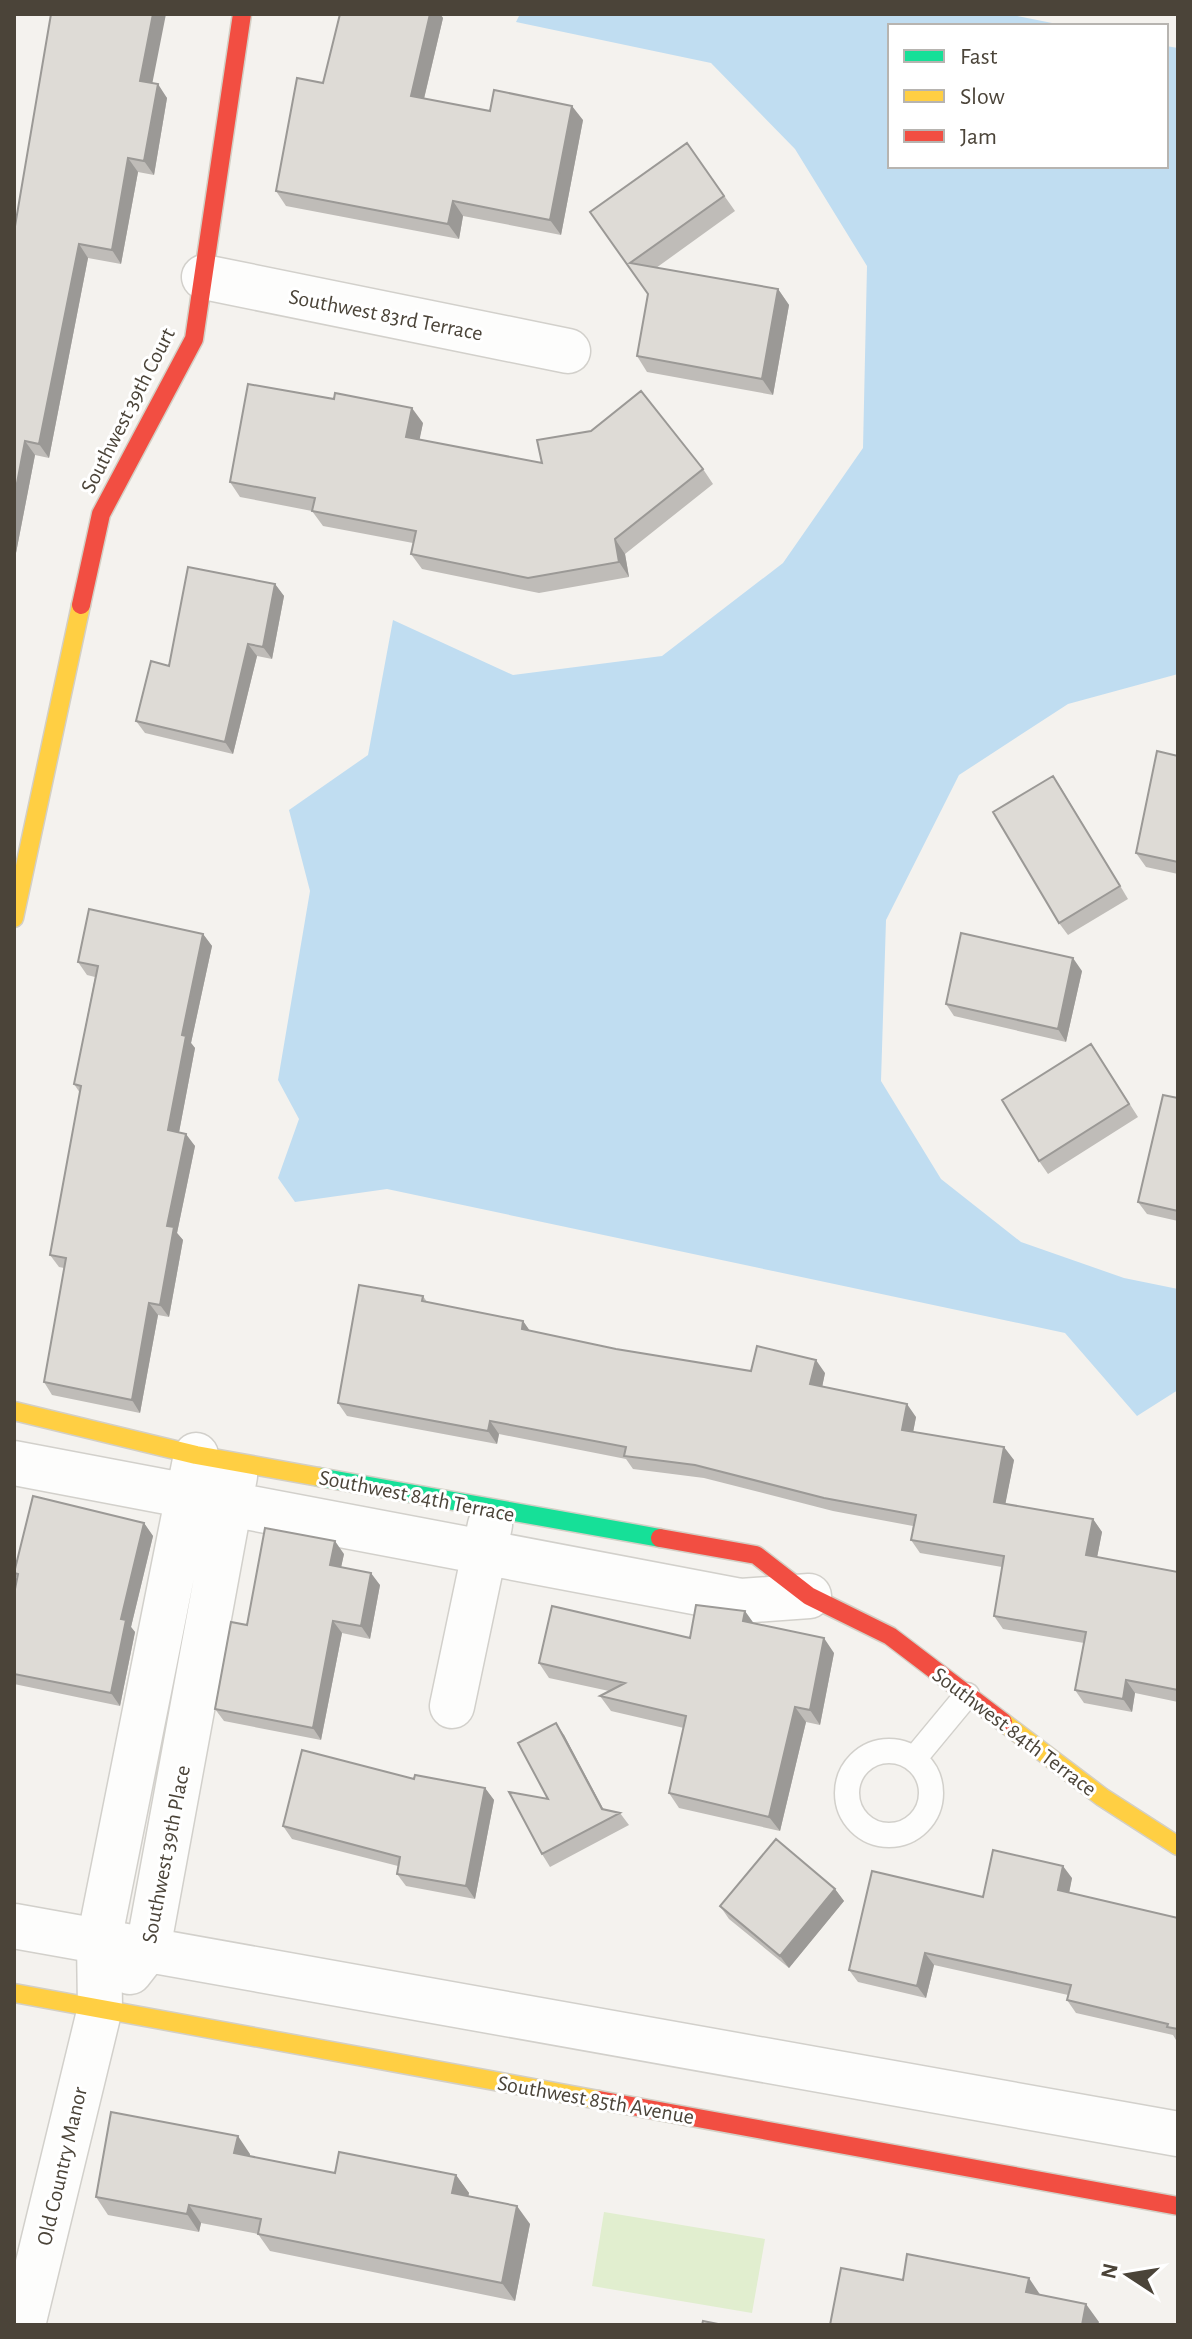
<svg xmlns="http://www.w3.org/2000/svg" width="1192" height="2339" viewBox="0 0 1192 2339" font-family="'Alegreya Sans',sans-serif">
<rect width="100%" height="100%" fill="#f4f2ee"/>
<path fill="#e1eecf" d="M604 2212 765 2239 752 2313 592 2286Z"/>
<path fill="#c0ddf1" d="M520 14H1007L1067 26H890V166H1166V46L1178 48V674L1068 704 959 775 886 920 881 1081 941 1179 1021 1242 1124 1278 1178 1289V1390L1137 1416 1065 1333 387 1189 295 1202 278 1178 299 1119 278 1080 310 891 289 810 368 755 393 620 513 675 662 656 783 563 863 448 867 266 795 149 711 63 516 22Z"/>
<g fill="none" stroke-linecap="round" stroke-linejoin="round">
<g stroke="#d2d0cb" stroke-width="27">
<path id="lane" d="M847 1793a42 42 0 1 1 84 0a42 42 0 1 1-84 0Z
M914 1759 967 1695"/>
</g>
<g stroke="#d2d0cb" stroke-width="47">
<path id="street" d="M204 277 568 351
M14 1463 741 1601 809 1596
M452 1706 490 1525
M14 1926 1178 2134
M130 1972 148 1949 235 1476
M23 2325 100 2008 99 1941 196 1455"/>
</g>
<g stroke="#d3cfc5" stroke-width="21">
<path id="fast" d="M319 1477 660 1538"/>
</g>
<g stroke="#d3cfc5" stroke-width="21">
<path id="slow" d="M14 918 81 605
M14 1411 196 1455 319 1477
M1003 1722 1102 1797 1178 1846
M14 1993 599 2100"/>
</g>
<g stroke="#d3cfc5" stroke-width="21">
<path id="jam" d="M81 605 101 514 194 339 242 14
M660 1538 756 1555 809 1596 890 1636 1003 1722
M599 2100 1178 2206"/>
</g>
<use href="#lane" stroke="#fdfdfc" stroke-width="24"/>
<use href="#street" stroke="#fdfdfc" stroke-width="44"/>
<use href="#fast" stroke="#16e098" stroke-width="18"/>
<use href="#slow" stroke="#ffcf43" stroke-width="18"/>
<use href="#jam" stroke="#f24e42" stroke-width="18"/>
</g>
<path fill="#bfbcb8" d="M340 14H440L443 18 424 99 490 111 583 120 561 235 463 216 459 239 286 206 276 191 323 83Z
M152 83 167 98 154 175 138 172 121 264 88 258 49 458 35 455 16 553H14V232Z
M687 143 735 211 656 268 778 289 789 305 773 395 647 372 637 356 648 294 590 212Z
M423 423 419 440 542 463 703 469 713 484 625 554 629 577 539 593 422 569 411 554 413 543 323 526 312 511 240 497 230 482Z
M275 584 284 596 272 659 257 656 233 754 145 733 136 721 169 666Z
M1178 756V874L1146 867 1136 853Z
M1053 776 1128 899 1068 935 1059 923Z
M203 934 212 946 191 1043 195 1048 179 1132 195 1146 177 1233 183 1240 169 1317 158 1315 140 1413 52 1395 44 1382 64 1268 59 1267 50 1255 80 1093 74 1084 95 977 87 975 78 962Z
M1082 971 1066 1042 954 1016 946 1004Z
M1099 1056 1138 1117 1048 1174 1039 1161Z
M1178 1098V1221L1147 1214 1138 1202Z
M423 1296 427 1302 523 1321 530 1331 616 1349 751 1371 825 1373 822 1387 916 1417 913 1432 1014 1460 1005 1504 1093 1519 1102 1532 1097 1557 1178 1572V1702L1135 1693 1132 1712 1084 1703 1075 1690 1084 1643 1003 1629 994 1616 1002 1567 920 1553 911 1540 913 1526 833 1511 704 1478 633 1469 626 1459 499 1434 497 1444 347 1416 338 1403Z
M144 1523 153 1536 131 1627 135 1632 120 1706 14 1684V1594L17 1578 14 1573Z
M344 1554 341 1567 380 1585 370 1639 342 1633 321 1740 224 1721 215 1709 247 1625Z
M755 1624 834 1653 820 1725 806 1722 780 1831 679 1808 669 1793 684 1728 611 1711 600 1696 609 1691 549 1678 539 1663 690 1638Z
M564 1735 604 1810 620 1813 629 1825 550 1867 542 1854 548 1799Z
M414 1779 485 1788 494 1800 475 1899 406 1886 397 1874 398 1866 292 1839 283 1826Z
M1072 1878 1069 1893 1178 1918V2040H1176L1173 2035 1076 2013 1067 2000 1068 1995 934 1965 926 1998 858 1982 849 1970 983 1897Z
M835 1889 844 1901 789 1968 729 1919 720 1906Z
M250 2154V2156L335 2173 456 2175 469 2193 468 2196 530 2224 515 2301 270 2251 258 2234 201 2223 199 2232 108 2215 96 2197Z"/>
<path fill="#9b9996" d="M153 14H166L150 95 140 81Z
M430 14H440L443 18 421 111 411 96Z
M158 84 167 98 154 175 144 161Z
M572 106 583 120 561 235 550 220Z
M128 158 138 172 121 264 112 250Z
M453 201 463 216 459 239 448 224Z
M79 244 88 258 49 458 39 444Z
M778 289 789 305 773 395 762 379Z
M412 408 423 423 417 452 406 437Z
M25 441 35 455 16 553 14 551V499Z
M615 539 625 554 629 577 619 562Z
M275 584 284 596 272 659 263 647Z
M248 644 257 656 233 754 225 742Z
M1053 776 1061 788 1128 899 1120 886Z
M203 934 212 946 191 1043 195 1048 177 1143 168 1130 182 1035Z
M1073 958 1082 971 1066 1042 1058 1029Z
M186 1134 195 1146 177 1233 183 1240 169 1317 160 1305 167 1226Z
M149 1303 158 1315 140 1413 132 1400Z
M523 1321 532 1334 522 1329Z
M816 1360 825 1373 820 1397 810 1384Z
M907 1404 916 1417 911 1443 902 1430Z
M490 1421 499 1434 497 1444 488 1431Z
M1004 1447 1014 1460 1003 1516 994 1502Z
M1093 1519 1102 1532 1095 1568 1086 1555Z
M144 1523 153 1536 131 1627 135 1632 120 1706 111 1693 121 1619Z
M335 1541 344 1554 339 1577 330 1565Z
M371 1573 380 1585 370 1639 361 1626Z
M745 1611 755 1625 743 1621Z
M333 1621 342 1633 321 1740 313 1728Z
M824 1638 834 1653 820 1725 810 1710Z
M1126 1680 1135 1693 1132 1712 1123 1699Z
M795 1707 806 1722 780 1831 769 1817Z
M556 1723 564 1735 610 1822 602 1809Z
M485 1788 494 1800 475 1899 466 1886Z
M1063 1866 1072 1878 1067 1903 1058 1890Z
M835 1889 844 1901 789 1968 780 1956Z
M925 1953 934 1965 926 1998 917 1986Z
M238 2136 250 2154 247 2171 234 2153Z
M456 2175 469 2193 465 2211 452 2193Z
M189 2205 201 2223 199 2232 187 2214Z
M517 2206 530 2224 515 2301 502 2283Z
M1029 2278 1041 2296 1026 2292Z
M1086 2304 1099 2322 1098 2325H1082Z"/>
<path fill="#dedbd6" stroke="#9b9996" stroke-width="2" d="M51 14H153L140 81 158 84 144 161 128 158 112 250 79 244 39 444 25 441 14 499V232Z
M340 14H430L411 96 490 111 494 90 572 106 550 220 453 201 448 224 276 191 297 78 323 83Z
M687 143 724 196 630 263 778 289 762 379 637 356 648 294 590 212Z
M248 384 334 399 335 393 412 408 406 437 542 463 537 440 591 431 641 391 703 469 615 539 619 562 528 578 411 554 416 531 312 511 315 498 230 482Z
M188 567 275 584 263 647 248 644 225 742 136 721 151 661 169 666Z
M1157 751 1178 756V862L1136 853Z
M1053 776 1120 886 1059 923 993 812Z
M89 909 203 934 182 1035 186 1036 168 1130 186 1134 167 1226 174 1227 160 1305 149 1303 132 1400 44 1382 66 1258 50 1255 81 1086 74 1084 98 966 78 962Z
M961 933 1073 958 1058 1029 946 1004Z
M1091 1044 1129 1104 1039 1161 1002 1100Z
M1163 1095 1178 1098V1211L1138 1202Z
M359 1285 423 1296 422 1301 523 1321 522 1329 616 1349 751 1371 757 1346 816 1360 810 1384 907 1404 902 1430 1004 1447 994 1502 1093 1519 1086 1555 1178 1572V1690L1126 1680 1123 1699 1075 1690 1086 1632 994 1616 1004 1556 911 1540 916 1515 824 1498 695 1465 624 1456 626 1447 490 1421 488 1431 338 1403Z
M33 1496 144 1523 121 1619 126 1620 111 1693 14 1674V1594L18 1574 14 1573Z
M265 1528 335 1541 330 1565 371 1573 361 1626 333 1621 313 1728 215 1709 231 1622 247 1625Z
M696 1605 745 1611 743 1621 824 1638 810 1710 795 1707 769 1817 669 1793 686 1716 600 1696 625 1683 539 1663 552 1606 690 1638Z
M556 1723 602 1809 620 1813 542 1854 509 1792 548 1799 518 1743Z
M302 1750 414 1779 415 1775 485 1788 466 1886 397 1874 400 1857 283 1826Z
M776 1839 835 1889 780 1956 720 1906Z
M993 1850 1063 1866 1058 1890 1178 1918V2029L1167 2027 1168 2024 1067 2000 1071 1985 925 1953 917 1986 849 1970 872 1871 983 1897Z
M111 2112 238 2136 234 2153 335 2173 339 2152 456 2175 452 2193 517 2206 502 2283 258 2234 261 2219 189 2205 187 2214 96 2197Z
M907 2254 1029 2278 1026 2292 1086 2304 1082 2325H830L841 2268 903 2280Z
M703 2321 723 2325H702Z"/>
<g text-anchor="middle" stroke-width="6" stroke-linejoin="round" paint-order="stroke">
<g font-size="22" fill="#4b4439" stroke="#fff">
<text transform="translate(386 314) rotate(11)" y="8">Southwest 83rd Terrace</text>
<text transform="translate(127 410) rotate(-63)" y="8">Southwest 39th Court</text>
<text transform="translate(417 1495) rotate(11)" y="8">Southwest 84th Terrace</text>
<text transform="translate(1015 1731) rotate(37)" y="8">Southwest 84th Terrace</text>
<text transform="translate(165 1854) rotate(-79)" y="8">Southwest 39th Place</text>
<text transform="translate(596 2099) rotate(10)" y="8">Southwest 85th Avenue</text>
<text transform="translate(61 2166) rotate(-77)" y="8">Old Country Manor</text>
</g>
</g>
<rect width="1192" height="2339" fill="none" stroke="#4b4439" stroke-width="32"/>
<rect x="888" y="24" width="280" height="144" fill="#ffffff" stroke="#b7b4b0" stroke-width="2"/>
<rect x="904" y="50" width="40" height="12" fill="#16e098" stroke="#b7b4b0" stroke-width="2"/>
<text x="960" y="64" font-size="24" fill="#4b4439">Fast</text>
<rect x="904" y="90" width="40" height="12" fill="#ffcf43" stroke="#b7b4b0" stroke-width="2"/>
<text x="960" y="104" font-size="24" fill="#4b4439">Slow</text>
<rect x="904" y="130" width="40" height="12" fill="#f24e42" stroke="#b7b4b0" stroke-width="2"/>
<text x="960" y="144" font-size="24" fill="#4b4439">Jam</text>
<g transform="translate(1128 2275) rotate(282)" stroke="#ffffff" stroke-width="6" paint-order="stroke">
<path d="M0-6L14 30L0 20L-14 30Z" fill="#4b4439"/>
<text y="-12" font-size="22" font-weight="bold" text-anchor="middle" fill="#4b4439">N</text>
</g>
</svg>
